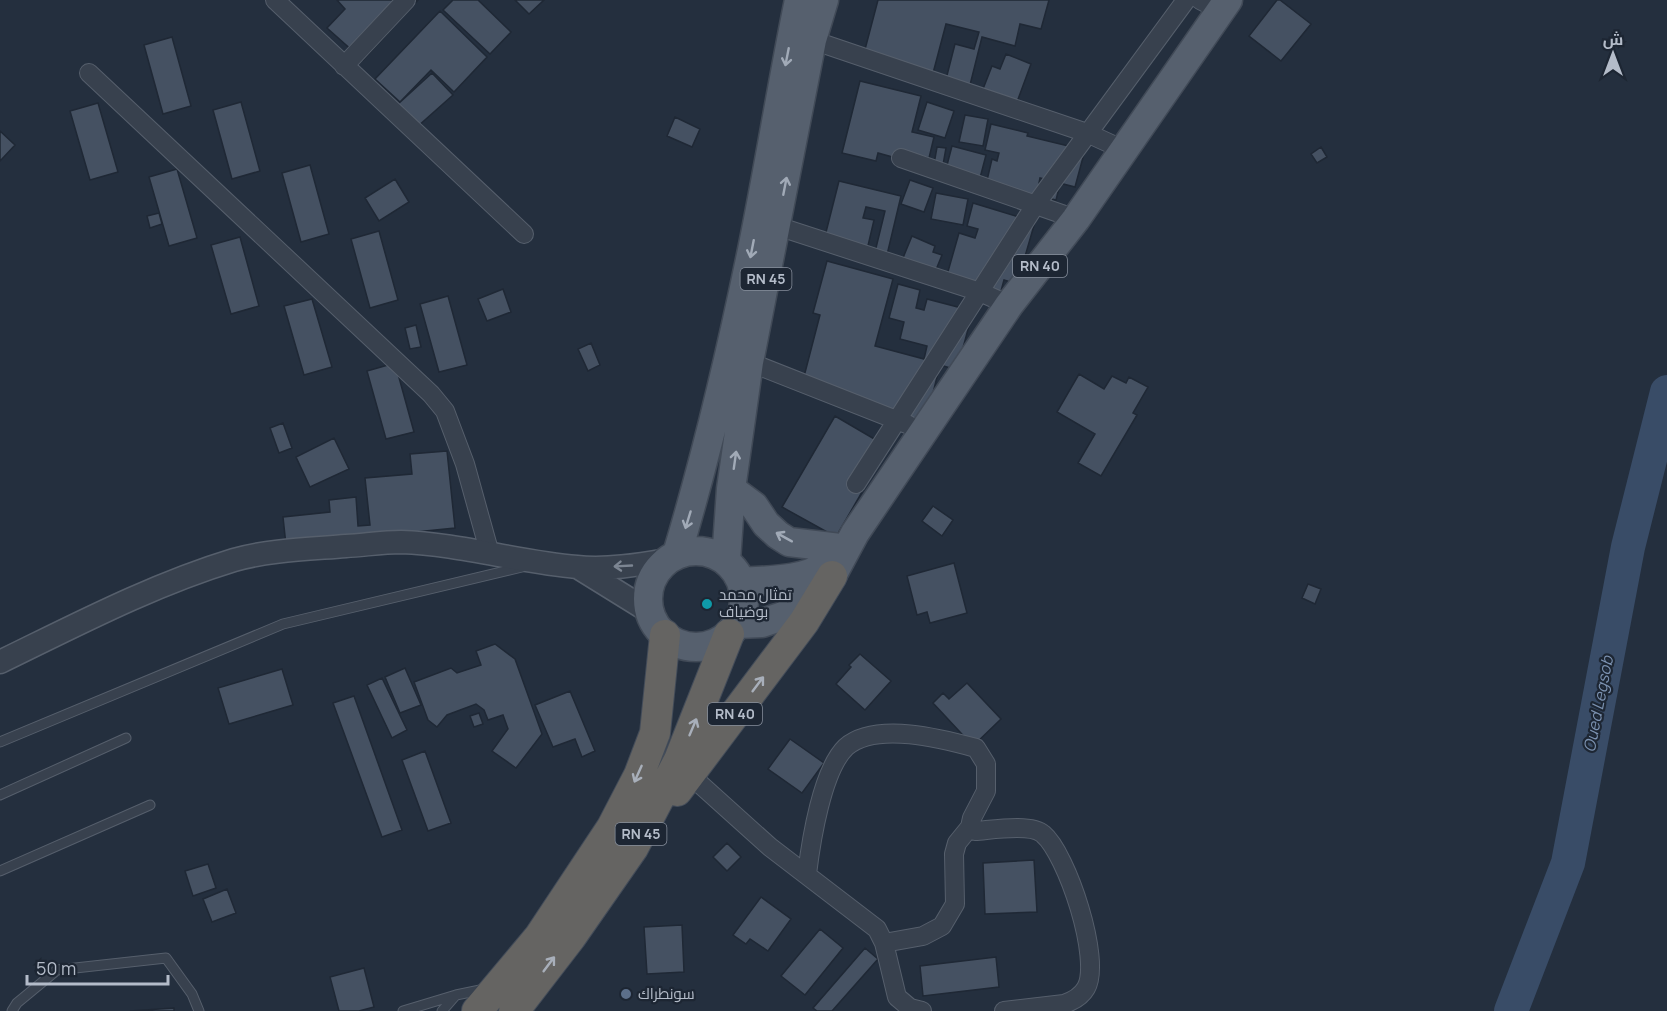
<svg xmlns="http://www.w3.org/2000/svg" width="1667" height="1011" viewBox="0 0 1667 1011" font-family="Manrope,Cairo,sans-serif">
<rect width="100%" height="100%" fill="#242f3e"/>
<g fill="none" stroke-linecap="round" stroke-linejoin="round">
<path stroke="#394c67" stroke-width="34" d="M1511 1011 1568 863 1628 547 1667 392"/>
</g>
<path fill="#455162" stroke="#1f2835" stroke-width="1.5" d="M418 0 363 60 327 28 345 9 337 0Z
M453 0H478L511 32 490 54 443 10Z
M515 0H544L529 14Z
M878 0H1049L1041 29 1020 24 1015 46 982 37 968 93 944 87 955 44 974 49 979 32 946 24 932 77 863 57Z
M1277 0H1280L1311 24 1281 61 1249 36Z
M440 11 487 57 454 92 431 70 400 102 375 79Z
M172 37 191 106 163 114 144 45Z
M1006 54 1031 64 1017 102 983 89 992 66 1000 69Z
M432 73 453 95 417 127 397 105Z
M860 81 921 96 912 132 934 137 929 158 897 150 896 158 878 153 876 161 842 153Z
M241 102 260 171 232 179 213 110Z
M927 102 954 111 945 138 918 130Z
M98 103 118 172 90 180 70 111Z
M965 115 988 119 983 146 959 142Z
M675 117 700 129 692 147 667 136Z
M991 124 1028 133 1027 136 1085 150 1075 187 1040 178 1039 183 1059 188 1056 200 1039 196 984 193 992 159 997 161 999 153 985 150Z
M0 131 15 145 0 161Z
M952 146 986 155 980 178 946 169Z
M937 147 946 148 943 165 934 164Z
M1321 147 1327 157 1317 163 1311 154Z
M310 165 329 234 301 242 282 173Z
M177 169 197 238 169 246 149 177Z
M395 179 409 202 379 221 365 198Z
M910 180 933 188 924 212 901 204Z
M839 181 901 196 886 259 874 256 885 211 866 207 863 218 874 220 867 250 824 240Z
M936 193 968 199 963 225 931 219Z
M973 203 1035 222 1017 284 1004 280 998 302 947 275 959 233 975 238 978 229 967 226Z
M159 213 162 224 150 228 147 216Z
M379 231 398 300 370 308 351 239Z
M912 236 935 246 933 252 942 255 931 282 898 270Z
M240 237 259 306 231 314 211 245Z
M827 261 893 279 875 346 924 359 927 346 900 339 904 322 889 318 898 284 920 290 916 308 924 310 927 299 973 311 957 370 940 365 924 429 801 388 820 315 813 313Z
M503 289 511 312 487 321 478 299Z
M448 296 467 365 439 372 420 304Z
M312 299 332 367 304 375 284 306Z
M416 325 421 347 410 349 405 328Z
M591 343 600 365 588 371 578 349Z
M395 363 414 432 386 439 367 371Z
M1079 374 1104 389 1112 376 1126 383 1129 377 1148 387 1133 413 1137 415 1101 476 1078 463 1095 434 1057 412Z
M835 416 888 447 836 537 782 507Z
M283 423 292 448 279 453 270 428Z
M334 438 349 469 310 487 296 457Z
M447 451 455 528 286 545 283 517 330 512 329 500 356 497 358 526 370 525 365 478 412 474 410 454Z
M933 506 953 520 942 536 922 521Z
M954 563 967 613 930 623 927 612 917 615 907 576Z
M1308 584 1321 589 1315 604 1302 598Z
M495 644 515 659 542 734 516 768 492 751 508 729 503 715 488 720 484 710 476 704 447 715 437 727 428 720 414 682 451 668 457 673 481 665 476 651Z
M860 654 891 681 865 710 836 684 851 667 849 665Z
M405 668 421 705 400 713 385 677Z
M282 669 293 705 229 724 218 688Z
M382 678 407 730 392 738 367 685Z
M967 683 1001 719 973 746 933 703 943 693 949 699Z
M570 691 595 751 582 757 575 739 553 747 535 705Z
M354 696 402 830 382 837 333 703Z
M479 713 483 724 474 727 470 716Z
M790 739 824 763 802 793 768 769Z
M425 751 451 823 428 831 402 760Z
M727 843 741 857 727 871 713 857Z
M1034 860 1037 912 985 914 983 863Z
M208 864 216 888 193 896 185 871Z
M227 889 236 913 212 922 203 899Z
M761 897 791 919 768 951 750 939 746 944 733 935Z
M682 925 684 972 647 974 644 927Z
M820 929 843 948 805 995 781 976Z
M865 948 878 959 832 1011H817L813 1008Z
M996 957 999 987 923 996 920 966Z
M364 968 374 1007 359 1011H339L330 977Z
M174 1008V1011H130Z"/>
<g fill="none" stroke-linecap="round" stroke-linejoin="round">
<g stroke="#565f6c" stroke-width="11">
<path id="service" d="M0 742 283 624 522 567
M0 795 126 738
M0 871 150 805
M12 1011 17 1003 57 970 166 958 192 994 199 1011
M403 1011 456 995
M442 1011 456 995 485 989"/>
</g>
<g stroke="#565f6c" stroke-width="20">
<path id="minor" d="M275 0 524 234
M1200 0 1221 11
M812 40 1087 133 1124 150
M344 66 406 0
M89 73 431 394 445 411 465 464 490 554
M901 158 1076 219
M777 226 980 292 1009 305
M749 362 909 425
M856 484 1036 204 1186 0
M690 775 770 847 877 929 884 943 897 997 910 1008 922 1011
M807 874C811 841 822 770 846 747 876 721 943 739 976 748L986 764V791L972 818 970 827 975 831C991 830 1031 823 1043 834 1067 854 1102 960 1086 988 1081 997 1073 1001 1064 1004L1004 1011
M884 943 923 936 942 926 955 904 954 854 957 843 970 827"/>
</g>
<g stroke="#565f6c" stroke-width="25">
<path id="tertiary" d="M579 568 650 612
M0 662C76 625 152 585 234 560 269 550 310 549 346 546 364 545 383 542 401 542 460 544 518 562 577 567 606 570 638 565 667 560"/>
</g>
<g stroke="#414a57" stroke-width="31">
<path id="primary" d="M731 489 754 506 766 524 778 535 789 542 840 548
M648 599a48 48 0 1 1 96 0a48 48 0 1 1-96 0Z
M677 554C707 454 731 352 752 250 769 167 782 83 799 0
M726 561 731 489 749 362 812 40 824 0
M742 582C765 580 804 581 823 566 828 562 832 556 836 552
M738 624 762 623 783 616 804 602 832 576 855 533 1009 305 1076 219 1228 0"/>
</g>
<g stroke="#434c59" stroke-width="32">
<path id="trunk" d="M677 791 804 622 832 576
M477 1011 539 937 612 827 639 775 655 733 665 635
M514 1011 571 937 633 848 679 760 729 634"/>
</g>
<use href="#service" stroke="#38414e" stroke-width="9"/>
<use href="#minor" stroke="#38414e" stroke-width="18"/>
<use href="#tertiary" stroke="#38414e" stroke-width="22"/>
<use href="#primary" stroke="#56606e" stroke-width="28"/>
<use href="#trunk" stroke="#656462" stroke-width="30"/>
</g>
<defs><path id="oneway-shaft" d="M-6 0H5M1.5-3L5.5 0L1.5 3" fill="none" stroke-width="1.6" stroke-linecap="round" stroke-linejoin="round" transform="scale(1.5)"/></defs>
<g stroke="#a1aab7">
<use href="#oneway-shaft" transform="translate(787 57) rotate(101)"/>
<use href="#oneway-shaft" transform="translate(785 186) rotate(-79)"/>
<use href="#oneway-shaft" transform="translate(752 249) rotate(101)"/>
<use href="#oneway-shaft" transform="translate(735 460) rotate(-82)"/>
<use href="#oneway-shaft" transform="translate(688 520) rotate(107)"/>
<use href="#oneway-shaft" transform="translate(784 537) rotate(-151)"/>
</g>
<use stroke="#7c8592" href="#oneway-shaft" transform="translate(623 566) rotate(177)"/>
<g stroke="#a8afba">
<use href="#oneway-shaft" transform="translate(758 684) rotate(-53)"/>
<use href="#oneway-shaft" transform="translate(693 727) rotate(-67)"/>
<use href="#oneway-shaft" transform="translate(638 774) rotate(114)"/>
<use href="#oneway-shaft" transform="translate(549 964) rotate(-53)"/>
</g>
<circle fill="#0f9aa8" stroke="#1d2633" stroke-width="2" cx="707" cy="604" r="6"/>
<circle fill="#5c6f8a" stroke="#1d2633" stroke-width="2" cx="626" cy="994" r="6"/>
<g text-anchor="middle" stroke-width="4.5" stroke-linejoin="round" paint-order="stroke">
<g fill="#1d2633" stroke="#878f9c" stroke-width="1.5">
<rect x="1013" y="255" width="54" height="22" rx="4.5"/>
<rect x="740.5" y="268" width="51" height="22" rx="4.5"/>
<rect x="708" y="703" width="54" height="22" rx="4.5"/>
<rect x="615.5" y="823" width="51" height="22" rx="4.5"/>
</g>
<g font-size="14" font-weight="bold" fill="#b4bcc9">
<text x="1040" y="271">RN 40</text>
<text x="766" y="284">RN 45</text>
<text x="735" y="719">RN 40</text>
<text x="641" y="839">RN 45</text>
</g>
<g font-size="15" fill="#b4bcc9" stroke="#1d2633" text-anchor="start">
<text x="719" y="600">تمثال محمد<tspan x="719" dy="17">بوضياف</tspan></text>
<text x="638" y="999">سونطراك</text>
</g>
<g font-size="16" font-style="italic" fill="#7c92b1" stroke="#1d2633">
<text transform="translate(1598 704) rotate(-79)" y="6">Oued Legsob</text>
</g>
</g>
<g transform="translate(1613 54)" stroke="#1d2633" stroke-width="4.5" paint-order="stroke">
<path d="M0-4.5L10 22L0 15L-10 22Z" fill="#b4bcc9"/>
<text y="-9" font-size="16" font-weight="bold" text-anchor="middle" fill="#b4bcc9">ش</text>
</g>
<path d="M27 975v9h141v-9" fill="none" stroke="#b4bcc9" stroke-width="3"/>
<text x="36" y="975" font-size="18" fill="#b4bcc9" stroke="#1d2633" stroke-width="4.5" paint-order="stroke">50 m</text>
</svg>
